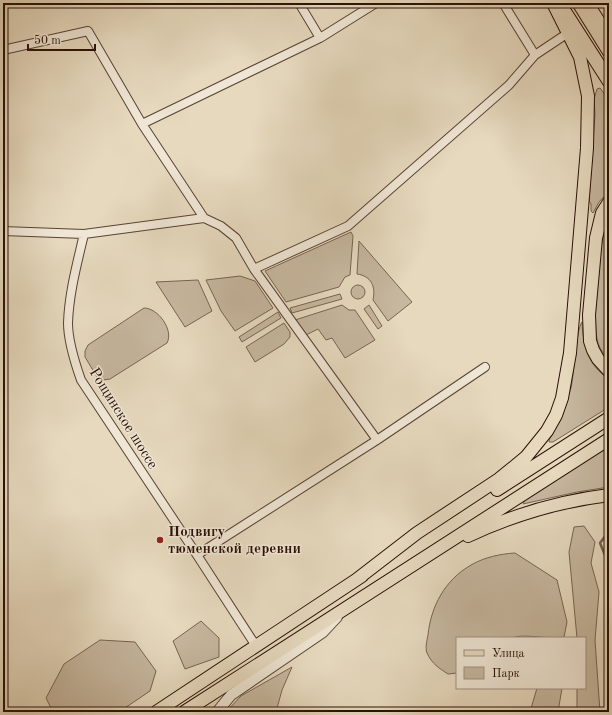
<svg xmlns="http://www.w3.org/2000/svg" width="612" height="715" viewBox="0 0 612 715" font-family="'Old Standard TT',serif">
<rect width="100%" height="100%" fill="#e6d9be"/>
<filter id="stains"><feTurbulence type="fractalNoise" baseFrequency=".005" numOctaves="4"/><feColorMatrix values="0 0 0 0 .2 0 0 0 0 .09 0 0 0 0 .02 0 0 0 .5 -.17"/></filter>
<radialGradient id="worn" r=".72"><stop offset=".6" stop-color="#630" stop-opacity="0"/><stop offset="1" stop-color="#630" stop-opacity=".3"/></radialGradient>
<path fill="#c6b79f" stroke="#786452" d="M600 88 609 100V191L599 202 593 213 591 211V204L589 201 595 115 594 99 597 89Z
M609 212V361C605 355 600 350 598 343 591 320 600 235 609 212Z
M351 232 353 236 350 275 345 277 339 287 286 302 265 271Z
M359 241 412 302 388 321 373 300C376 286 371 276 357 274Z
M240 276 255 281 273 308 235 331 221 311 206 280Z
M198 280 212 311 185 327 156 282Z
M351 292a7 7 0 1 1 14 0a7 7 0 1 1-14 0Z
M340 294 342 299 292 313 290 308Z
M342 305 349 310H355L375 340 345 358 332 338 326 340 318 329 306 335 295 320Z
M369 305 382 326 378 329 364 309Z
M144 308C158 308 174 330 167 343L110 379 103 380 97 377 85 357V351L88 345Z
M278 312 281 318 242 342 239 337Z
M582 322C583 345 588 366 609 379V407L553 442H549C548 439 568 399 571 388 574 374 576 330 582 322Z
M284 323 290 332V337L284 344 255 362 246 347Z
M609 446V487L577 492 523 504 525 500Z
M584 526 595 542 591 563 599 592 595 640 600 712H577V688H585V638H577L569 552 574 527Z
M515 553 557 580 567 622 564 637C550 640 522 633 513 638H457V673L448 674C439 668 432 664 427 653 425 648 427 640 428 635 431 606 445 580 471 565 485 557 500 554 515 553Z
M201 621 219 638V657L185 669 173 641Z
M100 640 135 642 156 671 150 691 119 712H53L46 698 64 664Z
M292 667 282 690 276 712H226L241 696Z
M537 688H562L558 712H530Z"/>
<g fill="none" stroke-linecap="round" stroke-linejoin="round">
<path stroke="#74604f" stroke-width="2.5" d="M609 531 600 543 609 565"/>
<g stroke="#594234" stroke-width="10">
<path id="minor" d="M299 3 320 38
M503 3 535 55
M3 50 88 31 142 124 204 218
M142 124 320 38 376 3
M3 231 84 234 204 218 221 226 236 238 254 269 377 440
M84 234C77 264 69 293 68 323 68 342 75 363 81 380L197 555
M254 269 348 226 509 85 535 55 568 33
M256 646 197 555 377 440 485 367"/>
</g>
<g stroke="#594234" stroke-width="12">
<path id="tertiary" d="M217 712 231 695 323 632 337 617"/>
</g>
<g stroke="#2a1006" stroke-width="14">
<path id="primary" d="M587 3 609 37
M609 202 602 213 596 238 589 315 590 341 593 350 598 359 609 371
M497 490 609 418
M468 536C513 515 560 501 609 495
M356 580 417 533 499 479 526 457 547 431 556 415 562 398 570 353 587 148 588 96 580 57 553 3
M156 712 362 576
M184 712 609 439"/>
</g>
<g stroke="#2a1006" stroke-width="15">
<path id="trunk" d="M559 3 609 81
M579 3 609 51"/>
</g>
<use href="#minor" stroke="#efe6d5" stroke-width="8"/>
<use href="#tertiary" stroke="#efe6d5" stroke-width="10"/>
<use href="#primary" stroke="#e6d9be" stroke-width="12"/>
<use href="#trunk" stroke="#e6d9be" stroke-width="13"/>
</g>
<circle fill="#8f2418" stroke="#efe6d5" stroke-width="1.5" cx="160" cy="540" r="4"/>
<g text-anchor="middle" stroke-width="3" stroke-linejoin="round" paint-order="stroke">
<g font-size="15" fill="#2a1006" stroke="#efe6d5">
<text transform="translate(124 418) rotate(58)" y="5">Рощинское шоссе</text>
</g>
<g font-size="15" font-weight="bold" fill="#2a1006" stroke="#efe6d5" text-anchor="start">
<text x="168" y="536">Подвигу<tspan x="168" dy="17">тюменской деревни</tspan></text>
</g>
</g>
<rect width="612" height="715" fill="none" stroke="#e6d9be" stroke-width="16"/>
<rect x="4" y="4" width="604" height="707" fill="none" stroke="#2a1006" stroke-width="2"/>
<rect x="8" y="8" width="596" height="699" fill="none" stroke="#2a1006"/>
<rect x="456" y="637" width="130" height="52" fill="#efe6d5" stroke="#a09082"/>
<rect x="464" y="650" width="20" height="6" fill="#e6d9be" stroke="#a09082"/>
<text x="492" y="657" font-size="12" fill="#2a1006">Улица</text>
<rect x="464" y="667" width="20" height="12" fill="#c6b79f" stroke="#a09082"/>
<text x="492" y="677" font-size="12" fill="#2a1006">Парк</text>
<path d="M28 44v6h67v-6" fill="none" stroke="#2a1006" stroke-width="2"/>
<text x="34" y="44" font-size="12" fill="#2a1006" stroke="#efe6d5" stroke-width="3" paint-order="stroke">50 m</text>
<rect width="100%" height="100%" filter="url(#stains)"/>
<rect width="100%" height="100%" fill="url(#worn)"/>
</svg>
